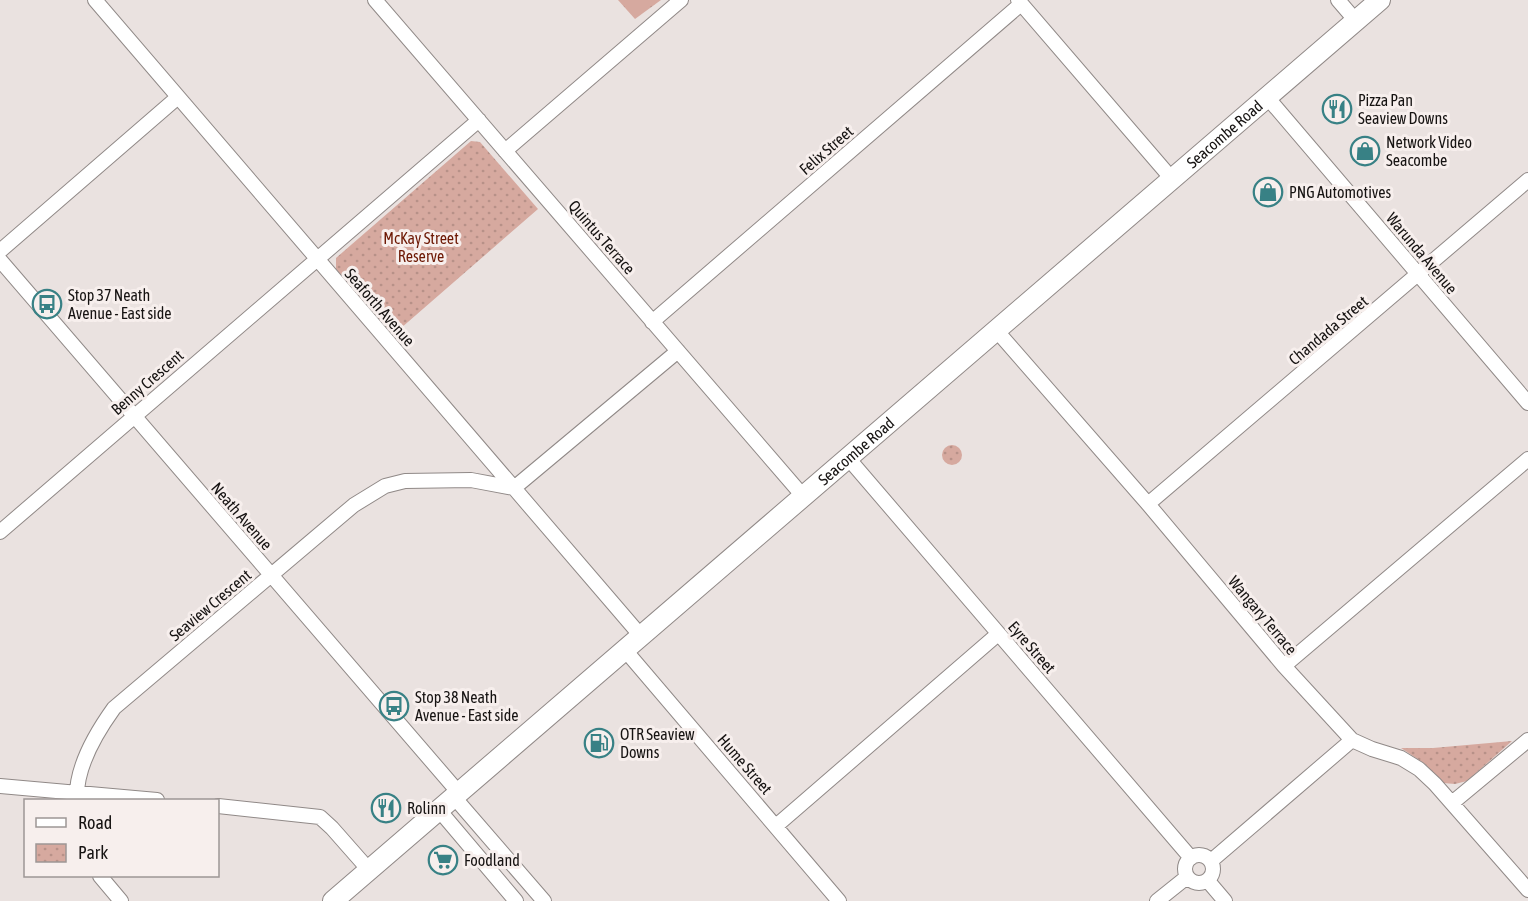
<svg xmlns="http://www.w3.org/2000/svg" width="1528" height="901" viewBox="0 0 1528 901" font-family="'Asap Condensed',sans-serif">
<defs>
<pattern id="grass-tufts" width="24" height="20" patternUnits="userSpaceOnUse" patternTransform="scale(1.5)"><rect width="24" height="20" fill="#d6a99f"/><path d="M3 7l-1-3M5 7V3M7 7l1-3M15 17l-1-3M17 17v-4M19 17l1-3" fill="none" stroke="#b79188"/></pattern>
<pattern id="park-dots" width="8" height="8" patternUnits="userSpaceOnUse" patternTransform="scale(1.5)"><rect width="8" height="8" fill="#d6a99f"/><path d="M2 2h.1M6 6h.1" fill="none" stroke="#b79188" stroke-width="1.8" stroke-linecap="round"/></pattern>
</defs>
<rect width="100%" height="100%" fill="#eae2e0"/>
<path fill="url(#grass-tufts)" d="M618 0H661L635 19Z"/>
<path fill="url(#park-dots)" d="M471 141 480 142 538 209 393 335 336 269V258Z
M942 455a10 10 0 1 1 20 0a10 10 0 1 1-20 0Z
M1512 741 1467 781 1455 784 1443 783 1425 764 1401 748H1433Z"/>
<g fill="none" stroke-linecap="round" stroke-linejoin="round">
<g stroke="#908987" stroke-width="16">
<path id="minor" d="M95 0 641 636
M375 0 803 496
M1018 0 1172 179
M1338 0 1356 21
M1267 97 1528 403
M505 151 681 0
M0 251 178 97
M0 260 459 793
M652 322 1021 4
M996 330 1148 504 1284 666 1352 740 1372 749 1401 758 1419 769 1435 784 1528 890
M848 458 1191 858
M1148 504 1528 180
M0 532 479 120
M625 650 839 901
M1284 666 1528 459
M0 786 157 800
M454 797 544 901
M77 800C75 768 96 733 114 708L354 505 385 486 405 481 471 480 514 488 678 351
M1452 803 1528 740
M218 806 320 817 332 828 369 870
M439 810 516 901
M776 826 998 634
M1185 869a14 14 0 1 1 28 0a14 14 0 1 1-28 0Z
M1211 861 1352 740
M100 876 121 901
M1208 881 1225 901
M1157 901 1187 877"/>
</g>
<g stroke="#908987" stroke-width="22">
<g id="secondary">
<path id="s1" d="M333 901 1380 0"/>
</g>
</g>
<use href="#minor" stroke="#fff" stroke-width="14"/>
<use href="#secondary" stroke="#fff" stroke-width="20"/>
</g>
<defs>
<g id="restaurant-ring" transform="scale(1.5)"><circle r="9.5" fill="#f7efed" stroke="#388185" stroke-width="1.5"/><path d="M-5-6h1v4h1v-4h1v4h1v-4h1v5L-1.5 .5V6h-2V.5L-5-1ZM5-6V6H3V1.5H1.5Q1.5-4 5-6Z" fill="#388185"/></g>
<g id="shop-ring" transform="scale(1.5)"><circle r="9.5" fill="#f7efed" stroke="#388185" stroke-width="1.5"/><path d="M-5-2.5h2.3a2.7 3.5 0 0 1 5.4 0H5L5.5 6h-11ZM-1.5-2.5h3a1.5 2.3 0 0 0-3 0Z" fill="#388185"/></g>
<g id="bus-ring" transform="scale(1.5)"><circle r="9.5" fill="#f7efed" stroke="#388185" stroke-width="1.5"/><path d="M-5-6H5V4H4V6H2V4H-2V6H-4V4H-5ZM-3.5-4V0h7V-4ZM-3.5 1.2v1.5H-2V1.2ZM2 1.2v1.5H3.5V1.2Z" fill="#388185"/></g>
<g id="fuel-ring" transform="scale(1.5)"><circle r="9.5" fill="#f7efed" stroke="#388185" stroke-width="1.5"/><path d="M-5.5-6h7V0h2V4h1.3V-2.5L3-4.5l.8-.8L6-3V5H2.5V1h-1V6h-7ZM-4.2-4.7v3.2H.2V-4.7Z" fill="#388185"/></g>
<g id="supermarket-ring" transform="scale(1.5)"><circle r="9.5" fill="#f7efed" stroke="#388185" stroke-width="1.5"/><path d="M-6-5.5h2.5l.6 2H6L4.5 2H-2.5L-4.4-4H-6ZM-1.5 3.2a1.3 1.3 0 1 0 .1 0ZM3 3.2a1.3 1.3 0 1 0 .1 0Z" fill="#388185"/></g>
</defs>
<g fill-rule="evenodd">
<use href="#restaurant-ring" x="1337" y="109"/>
<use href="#shop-ring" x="1365" y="151"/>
<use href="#shop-ring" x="1268" y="192"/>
<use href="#bus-ring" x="47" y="304"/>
<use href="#bus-ring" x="394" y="706"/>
<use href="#fuel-ring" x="599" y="743"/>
<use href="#restaurant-ring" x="386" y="808"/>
<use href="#supermarket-ring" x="443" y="860"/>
</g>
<g text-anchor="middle" stroke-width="6" stroke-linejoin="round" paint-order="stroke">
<g font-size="16" fill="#161312" stroke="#f7efed" text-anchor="start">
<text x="1358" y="106">Pizza Pan<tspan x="1358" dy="18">Seaview Downs</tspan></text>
<text x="1386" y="148">Network Video<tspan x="1386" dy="18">Seacombe</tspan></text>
<text x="1289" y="198">PNG Automotives</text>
<text x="68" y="301">Stop 37 Neath<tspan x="68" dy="18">Avenue - East side</tspan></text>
<text x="415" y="703">Stop 38 Neath<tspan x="415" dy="18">Avenue - East side</tspan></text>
<text x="620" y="740">OTR Seaview<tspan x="620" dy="18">Downs</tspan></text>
<text x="407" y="814">Rolinn</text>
<text x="464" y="866">Foodland</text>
</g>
<g font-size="16" fill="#161312" stroke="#f7efed">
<text dy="6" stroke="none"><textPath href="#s1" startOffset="1176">Seacombe Road</textPath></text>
<text transform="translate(826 150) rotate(-41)" y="6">Felix Street</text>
<text transform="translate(602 237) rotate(49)" y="6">Quintus Terrace</text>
<text transform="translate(1422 253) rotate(50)" y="6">Warunda Avenue</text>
<text transform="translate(380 307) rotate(49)" y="6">Seaforth Avenue</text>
<text transform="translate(1328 330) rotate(-40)" y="6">Chandada Street</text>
<text transform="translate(147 382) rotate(-41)" y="6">Benny Crescent</text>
<text dy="6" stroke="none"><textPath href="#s1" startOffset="690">Seacombe Road</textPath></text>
<text transform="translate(242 516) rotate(49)" y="6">Neath Avenue</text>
<text transform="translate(210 605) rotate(-40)" y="6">Seaview Crescent</text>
<text transform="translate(1263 615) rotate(50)" y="6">Wangary Terrace</text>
<text transform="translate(1032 647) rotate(49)" y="6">Eyre Street</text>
<text transform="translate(745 764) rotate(49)" y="6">Hume Street</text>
</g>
<g font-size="16" fill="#6d1804" stroke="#f7efed">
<text x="421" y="244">McKay Street<tspan x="421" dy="18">Reserve</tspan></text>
</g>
</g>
<rect x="24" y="799" width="195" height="78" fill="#f7efed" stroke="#9d9795" stroke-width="1.5"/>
<rect x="36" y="818" width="30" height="9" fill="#ffffff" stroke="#9d9795" stroke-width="1.5"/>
<text x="78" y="829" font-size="18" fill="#161312">Road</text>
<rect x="36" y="844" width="30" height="18" fill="url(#park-dots)" stroke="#9d9795" stroke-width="1.5"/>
<text x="78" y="859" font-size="18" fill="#161312">Park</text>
</svg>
